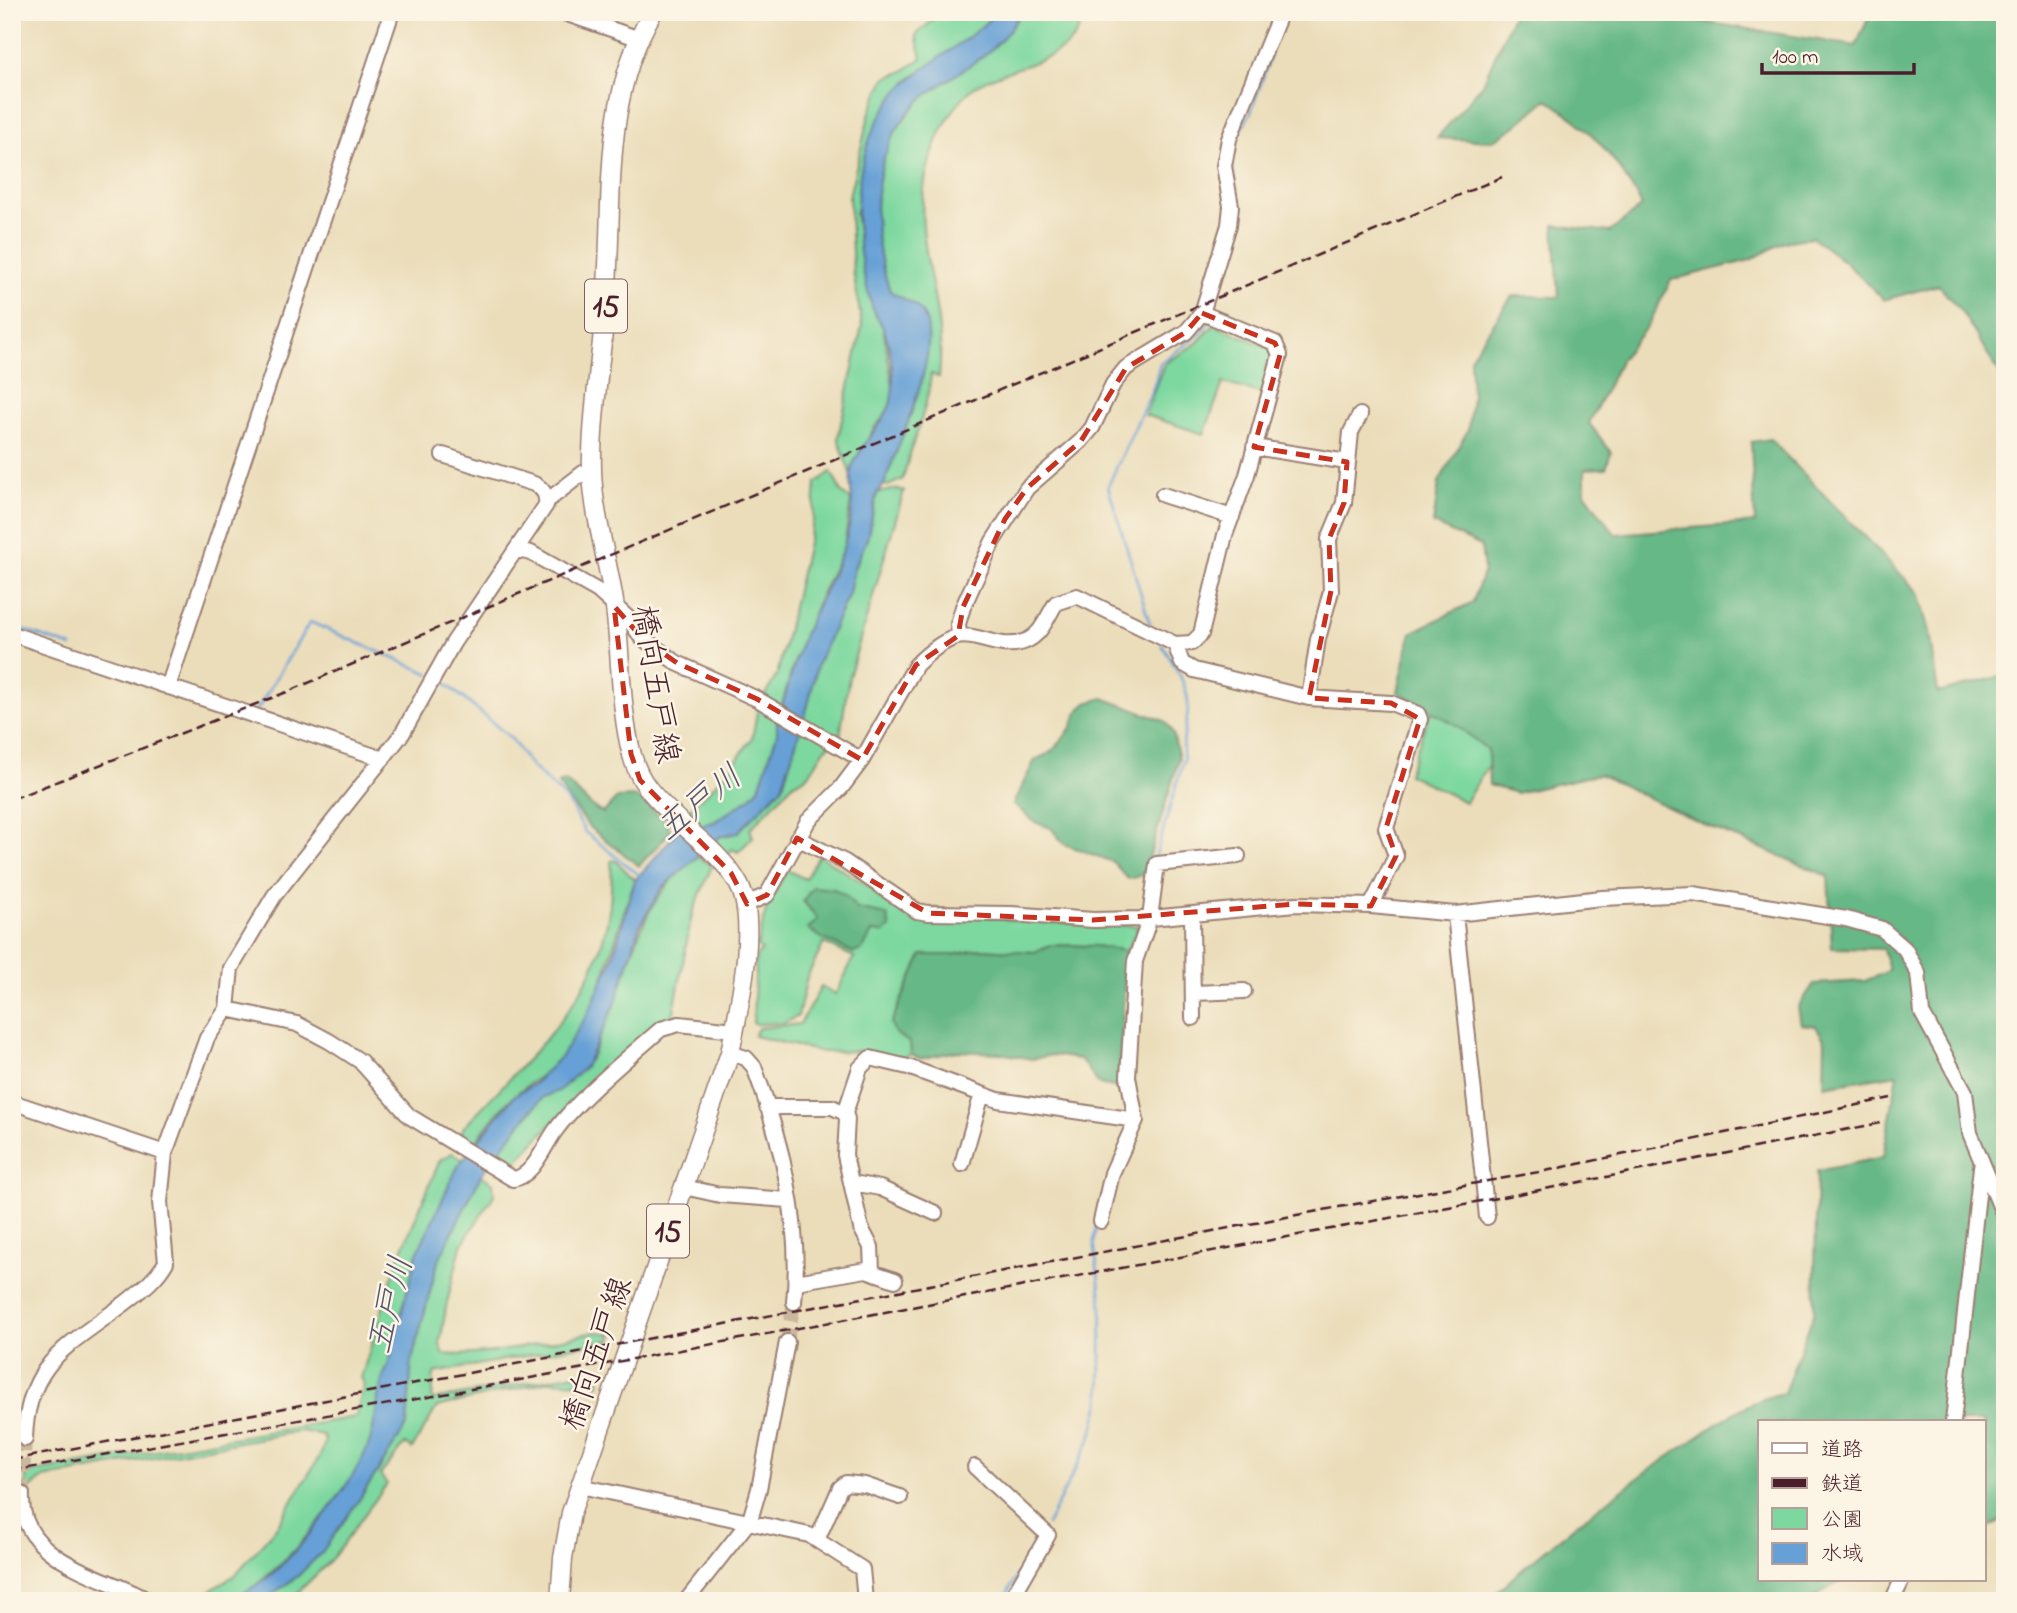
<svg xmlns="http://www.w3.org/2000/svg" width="2017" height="1613" viewBox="0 0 2017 1613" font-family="'Indie Flower','Klee One',sans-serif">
<rect width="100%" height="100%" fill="#fcf5e5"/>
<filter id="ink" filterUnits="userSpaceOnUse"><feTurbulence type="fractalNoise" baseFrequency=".0143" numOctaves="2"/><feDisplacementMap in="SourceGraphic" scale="14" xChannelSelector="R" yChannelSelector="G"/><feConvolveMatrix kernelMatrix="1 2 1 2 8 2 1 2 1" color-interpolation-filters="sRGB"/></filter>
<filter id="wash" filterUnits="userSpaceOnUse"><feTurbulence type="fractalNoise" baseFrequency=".00686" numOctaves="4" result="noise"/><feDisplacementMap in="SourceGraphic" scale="28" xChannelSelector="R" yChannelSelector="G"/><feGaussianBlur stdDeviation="1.57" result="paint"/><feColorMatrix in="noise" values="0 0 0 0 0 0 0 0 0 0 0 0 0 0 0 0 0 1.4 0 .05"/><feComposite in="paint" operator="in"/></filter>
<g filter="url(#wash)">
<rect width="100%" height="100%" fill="#ebddba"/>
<path fill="#7dd89f" stroke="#647c65" stroke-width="2" d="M941 12H996L982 29 952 52 907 81 855 212 866 281 874 313 883 327 893 386 891 404 885 416 874 428 853 464 851 476 838 438 862 326 853 270 849 196 870 112 885 78 902 72 922 58 916 35Z
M1021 12H1082C1081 19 1080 27 1077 33 1062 62 1007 67 979 84 961 95 946 120 938 139 898 227 949 292 939 377L931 374C928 410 911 443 903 479L888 486 884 485C896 447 943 354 923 318 916 303 903 300 890 291 866 226 869 139 929 93 967 64 996 56 1021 12Z
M1214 325 1271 348 1273 354 1264 394 1223 383 1204 434 1145 415 1164 364 1197 343Z
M831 472 842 493 851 500 844 547 820 596 793 666 777 722V734L759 788 750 798 714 822 697 826 687 812 729 771 752 738 758 707 777 675 813 522 816 483Z
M897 489 904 491 849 677 840 736 825 749 808 776 794 783 750 829 753 837 738 852 732 849 727 855 713 842 721 836 737 833 782 788 808 705 818 662 849 593 854 568 867 539 877 493Z
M1435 710 1491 748 1493 758 1465 802 1408 774 1429 715Z
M819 855 895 903 1019 921 1139 926 1126 951 1096 946 1050 945 1035 952 981 949 952 955H922L891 1023 895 1033 910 1043 911 1054 900 1059 867 1051 822 1052 754 1036 758 1028 800 1024 821 987 836 994 854 957 824 943 807 977 798 1016 784 1023 757 1024 753 1023 756 957 762 950 757 947 766 910 787 870 805 879Z
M696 856 712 866 692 914 673 1017 659 1024 553 1122 510 1168 492 1158 543 1097 549 1095C562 1084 579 1072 590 1059 596 1051 598 1038 603 1029 637 959 631 911 696 856Z
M615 860 635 880C611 942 605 1001 561 1057 548 1073 531 1082 516 1094 500 1108 483 1131 471 1148L460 1141 463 1128C539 1044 619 986 611 861Z
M452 1153 463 1159 417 1253 388 1366C376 1389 378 1415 371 1439 358 1483 274 1583 232 1600 222 1604 205 1601 194 1601L235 1575 276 1528 321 1454 325 1442 323 1435 300 1431 44 1478 29 1489 25 1487 27 1473 356 1417 364 1383 361 1378 397 1262 440 1160Z
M481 1175 493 1183 494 1195 461 1246 446 1307 440 1343 442 1354C484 1359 553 1340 596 1332L613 1334 611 1340 434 1373 432 1400 598 1370 599 1384 550 1381 437 1407 412 1449 405 1444 380 1475 387 1484 331 1560 289 1601H262L298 1576 309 1564 359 1500 399 1438 412 1360 438 1261Z"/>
<path fill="#66b886" stroke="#586c58" stroke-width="2" d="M1514 12H1641L1856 46 1871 12H2005V382L1961 311 1938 285 1884 300 1846 263 1812 237 1784 242 1750 260 1671 280 1649 324 1621 359 1589 423 1611 452 1606 468 1585 469V493L1615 534 1755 523 1751 442 1770 439 1918 592 1929 632 1938 693 2005 675V1519L1984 1529V1422H1760V1580H1841L1809 1601H1487C1550 1543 1615 1492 1686 1445 1719 1423 1744 1401 1784 1393L1814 1313 1817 1171 1883 1157 1898 1074 1824 1086 1825 1041 1816 1026 1801 1024 1798 1007 1814 984 1865 981 1889 971 1883 949 1832 948 1828 876 1703 824 1599 774 1516 793 1489 785 1488 750 1456 725 1398 692 1411 633 1473 602 1484 570 1481 546 1433 524 1439 482 1468 430 1472 397 1470 358 1512 296 1559 297 1554 225 1610 232 1642 206C1616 157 1593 130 1547 99L1516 126 1492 141 1437 138 1483 84Z
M1103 698 1165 721 1173 733 1179 759 1144 875 1128 879 1113 862 1064 844 1051 828 1035 822 1013 804 1035 760 1052 752 1070 730 1079 710 1087 703Z
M565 781C578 790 589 808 603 813L617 798 637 797 666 821 671 831 639 866 590 828 558 784Z
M813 887 834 889 846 896 857 909 887 915 890 928 883 933 872 932 863 949 854 953C837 944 821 940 808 929L818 919 803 901Z
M1050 945 1096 946 1126 951 1119 1088 1099 1084 1080 1059 1052 1055 1032 1059 1000 1053 957 1051 920 1059 911 1054 910 1043 895 1033 891 1023 922 955H953L981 949 1035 952Z"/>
<path fill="#66a0d6" stroke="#586080" stroke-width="2" d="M996 12H1021C996 56 967 65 929 93 869 139 866 226 890 291 900 298 915 302 922 312 946 348 896 447 884 485L877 493 867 539 854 568 849 593 818 662 808 705 782 787 737 833 721 836 662 888 640 925 615 1005 585 1067 559 1091 543 1097 532 1109 481 1175 438 1261 412 1360 407 1425 359 1500 322 1552 298 1576 262 1601H231C242 1593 256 1586 267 1578 297 1554 360 1475 370 1440 378 1415 376 1389 388 1366L417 1253 459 1164 515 1095 534 1084 561 1056 587 1015 612 960 635 880 678 831 714 822 750 798 759 788 777 734V722C787 693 793 664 804 635 815 606 833 579 843 548 847 536 851 519 852 507 852 492 848 479 853 465 861 444 887 420 891 401 896 381 891 348 883 328 881 321 875 316 873 310 852 242 846 160 891 100 916 65 965 48 996 12Z"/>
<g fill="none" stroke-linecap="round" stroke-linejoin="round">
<path stroke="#66a0d6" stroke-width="2.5" d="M1237 138 1251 112 1271 54
M1212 312 1238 210 1232 158
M1150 624 1108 486 1154 386 1160 363 1200 334 1209 322
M12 626 72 647
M439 678 511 738 530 765 568 801 585 832 642 877
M257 710 310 622 430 674
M1155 858 1184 759C1180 739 1189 722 1188 702 1186 681 1173 663 1162 645
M1047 1525 1091 1438 1100 1403 1102 1307 1094 1241 1097 1223
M1003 1601 1022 1567"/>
</g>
</g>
<g filter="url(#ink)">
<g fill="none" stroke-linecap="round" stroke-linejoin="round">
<path stroke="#cbb79d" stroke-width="14" stroke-dasharray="14 7" stroke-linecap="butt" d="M787 1342 794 1302
M22 1494 25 1439"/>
<g stroke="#9a7e72" stroke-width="18">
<path id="minor" d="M561 12 637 38
M1254 447 1347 462
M1163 495 1232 517
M547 501 583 473H592
M518 550 531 553 598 591 628 618 642 638 677 663 757 699 862 760
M12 634 383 759
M959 636 958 624 963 607 993 541 1027 488 1081 441 1092 428 1113 384 1126 368 1186 332 1202 313 1229 225 1231 206 1224 166 1229 139 1281 12
M1175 644 1182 663 1194 670 1309 698 1391 703 1418 714 1420 719 1386 828 1396 856 1371 906
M168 687 392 12
M1309 698 1318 639 1331 591 1329 539 1344 503 1351 432 1360 415
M797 838 845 862 917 911 928 913 1011 914 1093 920 1141 919 1296 904 1371 906 1455 914 1602 898 1693 894 1846 919 1882 929 1905 949 1918 973 1922 1013 1965 1092 1970 1133 2005 1218
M747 904 767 895 808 821 841 788 862 760 916 665C927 654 942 641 957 637 977 632 1001 652 1026 641 1042 634 1047 617 1056 603L1077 596 1175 644 1192 643 1201 634 1225 535 1247 475 1280 355 1275 343 1202 313
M1192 914 1193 1018
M1455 914 1487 1217
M1194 993 1244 991
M227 1009 297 1024 329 1041 360 1061 409 1116 513 1179C533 1177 544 1146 555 1131 579 1098 629 1057 661 1029L679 1024 735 1030
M730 1053 746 1058 754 1067C781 1138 802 1225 794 1302
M12 1102 165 1153
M767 1107H832L845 1113 847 1119 845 1155 861 1228 871 1247 872 1271
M845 1113 860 1068 870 1058 908 1067 998 1100 1136 1120
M962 1164 982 1094
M853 1183 880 1188 935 1213
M684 1187 720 1195 788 1200
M1101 1221 1112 1173 1136 1120 1128 1077 1135 961 1150 918 1157 864 1238 856
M796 1282 866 1270 895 1280
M1953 1422 1981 1167
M25 1439C27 1359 73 1344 129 1300 143 1289 157 1278 166 1262L160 1202 165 1153 207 1038 227 1009 231 968 274 896 402 734 453 643 546 505C547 495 544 489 534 484L443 455
M975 1467 1048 1535 1010 1601
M580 1486 809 1535 862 1569 865 1601
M22 1494C18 1562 105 1575 149 1601
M817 1540 840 1488 846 1483 865 1485 900 1497
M686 1601 750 1520 759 1489 787 1342
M1892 1601 1902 1580"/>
</g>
<g stroke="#9a7e72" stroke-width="21">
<path id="major" d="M560 1601 563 1558 571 1513 730 1053C738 1012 759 923 739 885 726 860 699 840 679 821 658 800 640 786 632 755 620 711 621 654 615 608 608 557 590 507 592 455 593 399 604 342 607 285 613 192 603 96 653 12"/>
</g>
<use href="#minor" stroke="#fff" stroke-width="14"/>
<use href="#major" stroke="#fff" stroke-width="18"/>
<path stroke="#4a1f2b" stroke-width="2.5" stroke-dasharray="10 5" stroke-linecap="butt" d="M12 799 287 692 1502 177
M12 1460 1339 1207 1545 1171 1891 1098
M12 1471 434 1396 1545 1189 1880 1123"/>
</g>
</g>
<path fill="none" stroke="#c8321e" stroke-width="5" stroke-dasharray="14 9" stroke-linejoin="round" d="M1202 313 1275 343 1280 355 1254 447 1347 462 1344 503 1329 539 1331 591 1309 698 1391 703 1420 719 1386 828 1396 856 1371 906 1296 904 1093 920 928 913 797 838 767 895 747 904 731 873 640 780 631 754 614 606 642 638 677 663 757 699 862 760 916 665 958 636 963 607 1005 519 1027 488 1081 441 1126 368 1186 332Z"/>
<g text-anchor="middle" stroke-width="5" stroke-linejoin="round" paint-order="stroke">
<g fill="#fcf5e5" stroke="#7f5f63" stroke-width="2">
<rect x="585" y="279.5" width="42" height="53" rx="5"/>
<rect x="647" y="1204.5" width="42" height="53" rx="5"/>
</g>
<g font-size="30" font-weight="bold" fill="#4a1f2b">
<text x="606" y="316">15</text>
<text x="668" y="1241">15</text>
</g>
<g font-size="32" fill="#4a1f2b" stroke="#fcf5e5">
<text transform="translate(657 684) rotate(81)" y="11">橋向五戸線</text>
<text transform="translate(595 1353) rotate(-71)" y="11">橋向五戸線</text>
</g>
<g font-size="33" font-style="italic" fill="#55536f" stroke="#fcf5e5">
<text transform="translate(698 801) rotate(-39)" y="12">五戸川</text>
<text transform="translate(388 1304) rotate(-76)" y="12">五戸川</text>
</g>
</g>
<rect width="2017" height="1613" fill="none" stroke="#fcf5e5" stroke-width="42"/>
<rect x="1758" y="1420" width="228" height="161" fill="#fcf5e5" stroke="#b59f9b" stroke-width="2"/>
<rect x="1772" y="1443" width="35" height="10" fill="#ffffff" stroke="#b59f9b" stroke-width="2"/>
<text x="1821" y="1456" font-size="21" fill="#4a1f2b">道路</text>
<rect x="1772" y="1478" width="35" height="10" fill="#4a1f2b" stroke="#b59f9b" stroke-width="2"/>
<text x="1821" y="1490" font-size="21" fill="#4a1f2b">鉄道</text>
<rect x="1772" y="1508" width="35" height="21" fill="#7dd89f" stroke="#b59f9b" stroke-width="2"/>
<text x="1821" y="1526" font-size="21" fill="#4a1f2b">公園</text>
<rect x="1772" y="1543" width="35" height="21" fill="#66a0d6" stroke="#b59f9b" stroke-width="2"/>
<text x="1821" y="1560" font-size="21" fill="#4a1f2b">水域</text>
<path d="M1762 63v10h152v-10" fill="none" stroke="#4a1f2b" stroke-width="3.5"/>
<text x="1772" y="63" font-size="21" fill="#4a1f2b" stroke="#fcf5e5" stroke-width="5" paint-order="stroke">100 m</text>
</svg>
